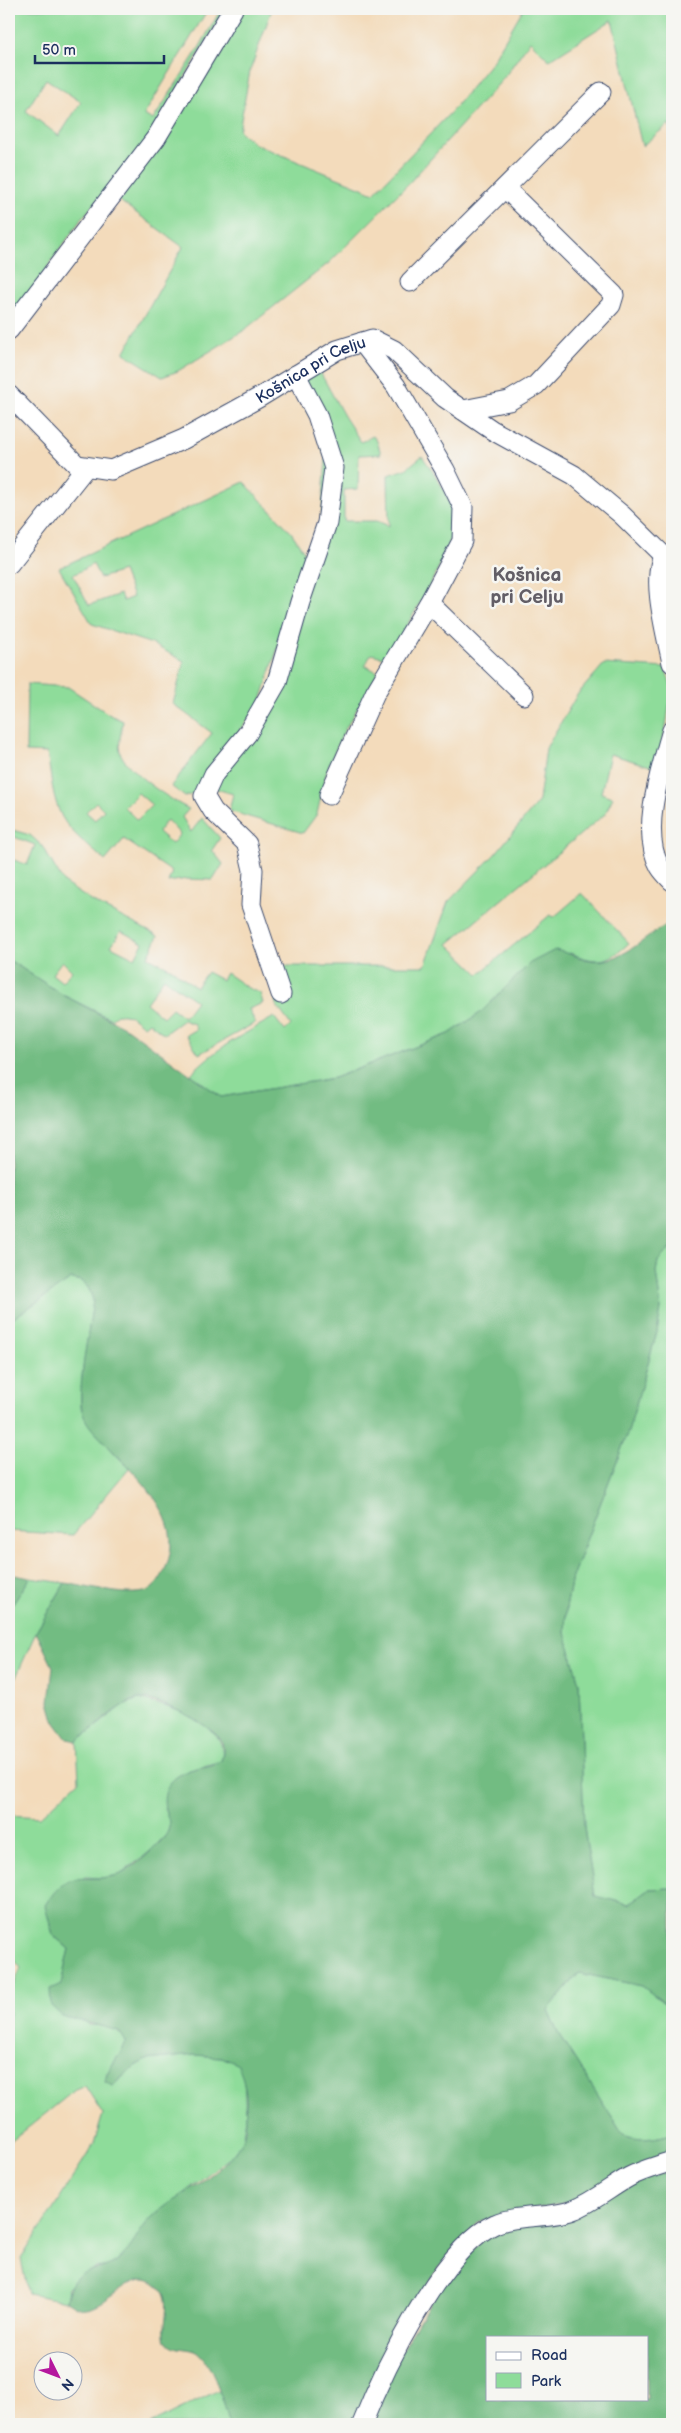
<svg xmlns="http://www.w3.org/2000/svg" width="681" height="2433" viewBox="0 0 681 2433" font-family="'Balsamiq Sans',sans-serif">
<rect width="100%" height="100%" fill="#f6f6f2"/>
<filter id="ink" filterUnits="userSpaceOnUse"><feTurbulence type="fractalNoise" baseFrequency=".02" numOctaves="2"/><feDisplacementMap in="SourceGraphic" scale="10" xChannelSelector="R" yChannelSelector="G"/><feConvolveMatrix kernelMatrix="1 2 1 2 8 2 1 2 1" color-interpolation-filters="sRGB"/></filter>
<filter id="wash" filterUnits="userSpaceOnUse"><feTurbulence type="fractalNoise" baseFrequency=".0096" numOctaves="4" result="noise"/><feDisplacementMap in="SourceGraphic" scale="20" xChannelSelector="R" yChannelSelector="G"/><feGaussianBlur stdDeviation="1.12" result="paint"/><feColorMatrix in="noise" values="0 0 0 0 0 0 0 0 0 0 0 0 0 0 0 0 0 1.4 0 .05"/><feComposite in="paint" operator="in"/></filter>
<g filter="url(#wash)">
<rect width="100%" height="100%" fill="#f3dbbb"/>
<path fill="#8edc9a" stroke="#54867c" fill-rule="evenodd" d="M9 9H208L144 115 153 120 199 48 221 9H226L137 156 82 218 9 322ZM46 79 81 102 59 136 26 111Z
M234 9H272L250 71 239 131 255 144 374 193 451 112 492 62 523 9H672V132L669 124 642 146 612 20 549 60 530 41 503 79 409 183 330 262 243 331 178 371 162 377 124 353 183 247 113 196Z
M319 370 344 416 361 442 373 436 377 441 381 454 359 455 358 489 344 490V521H377L389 526 388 475 406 469 422 456C435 475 452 497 454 521 456 547 403 632 387 658L371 654 365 666 378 672 342 735 327 770 317 814 303 833 229 811 233 794 207 786 256 726 319 547 326 459 299 384Z
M244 482 291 532 307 556 260 704 193 794 185 797 171 786 212 733 173 704 184 661 152 644 92 624 59 568ZM93 564 100 578 123 571 133 597 123 601 120 594 89 605 73 575Z
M604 664 665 668 672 688 666 726 656 768 610 754 601 793 613 797 605 814 448 944 479 974 550 915 554 917 582 893 629 943C608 963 598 964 570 953L449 1034 334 1078 221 1097 191 1074C213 1049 245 1034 274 1017L285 1031 291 1025 276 1005 271 966H425L448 902 495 854 539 801 546 748 577 695Z
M27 684 68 687 110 715 123 721C122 730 118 743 120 752 125 770 172 801 189 809L182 817 191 832 202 818 220 838 212 850 223 864 213 880 187 879 168 882 172 872 124 839 105 861C92 848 71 834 62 817 52 798 51 774 47 753L26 752ZM138 793 152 805 137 820 124 807ZM96 802 104 810 95 820 86 812ZM167 820 180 834 172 844 158 832Z
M9 829 30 835 42 846 64 883 93 902 158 936 148 957 172 969 196 987 207 972 222 980 226 973 248 988 260 993 263 1003 249 1009 255 1023 199 1054 186 1035 196 1029 194 1024 183 1020 164 1034 149 1022 144 1026 131 1016 117 1014 111 1019 63 995 9 960V858L27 865 35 845 9 835ZM121 931 143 943 135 958 111 946ZM62 961 72 971 62 982 52 974ZM164 978 196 1001 184 1017 172 1008 163 1017 146 1003Z
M672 1247V1888L649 1889 629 1904 595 1897 584 1828 579 1683 565 1633 566 1608 572 1577 628 1432 657 1332 661 1309 656 1272 658 1261Z
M71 1279C86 1280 89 1287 93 1300 91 1322 76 1395 82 1411 90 1428 115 1454 129 1468L73 1535 9 1531V1321Z
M30 1578 65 1583 36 1632 9 1693V1610Z
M139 1699C166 1706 233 1723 221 1761L187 1771 164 1809 171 1822 167 1834 148 1853 120 1875 102 1878 85 1877 46 1906 53 1935 69 1949 61 1984 89 2025C107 2026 116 2025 126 2041L122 2053 106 2074 112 2086 135 2066 146 2060 195 2055 222 2057 238 2064 244 2079 246 2117 242 2141 231 2156 151 2219 128 2252 118 2260 109 2266 95 2268 68 2288 66 2301 28 2294 21 2259 94 2144 103 2114 85 2086 75 2090 9 2143V1995L21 1968 9 1953V1848L11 1839H9V1815L40 1817 79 1781 77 1741 125 1704Z
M579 1973 642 1986 672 2009V2134C654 2138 641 2142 623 2135L558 2033 548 2010Z
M219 2390 227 2409 229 2424H150Z"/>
<path fill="#72bc82" stroke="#467670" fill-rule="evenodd" d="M672 922V1247L658 1261 656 1272 661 1309 657 1332 628 1432 572 1577 566 1608 565 1633 579 1683 584 1828 595 1896 629 1904 649 1889 672 1888V2009L642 1986 579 1973 548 2010 558 2033 623 2135C641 2142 654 2138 672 2134V2155L587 2197 560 2205 505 2214 478 2223 434 2274 355 2424H229C227 2409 210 2356 195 2351 183 2347 177 2351 166 2341 161 2324 173 2304 161 2289 136 2257 109 2313 79 2308 75 2307 70 2303 66 2301 74 2261 95 2277 118 2260 133 2249 138 2231 151 2218 179 2192 221 2177 241 2142 246 2134 246 2119 246 2109 247 2093 244 2079 238 2065L222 2057 195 2055 146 2060 135 2066 112 2086 105 2082C107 2067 121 2056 126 2042L119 2031 62 2016 51 2006 50 1989 61 1984 69 1949 53 1935 45 1905C71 1865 81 1885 118 1875 128 1873 162 1843 167 1833 169 1830 169 1825 170 1822 159 1801 163 1781 187 1771 198 1767 210 1767 221 1761 223 1754 225 1745 220 1739 209 1724 157 1697 138 1699 124 1701 90 1731 77 1741L67 1739 55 1723 49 1702 53 1667 36 1632 65 1583C84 1586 136 1600 151 1589 158 1585 165 1571 167 1564 185 1518 137 1476 108 1446 98 1435 85 1425 82 1410 77 1386 90 1327 93 1300 89 1287 86 1280 71 1279L9 1321V960L63 995 128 1029 221 1097 334 1078 449 1034 480 1013 530 963 555 950C565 952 575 956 585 959 621 968 644 935 672 922Z
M9 1574 30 1578 9 1610Z
M672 2170V2424H369L392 2366 441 2284 485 2237 633 2182ZM487 2337H647V2399H487Z"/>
</g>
<g filter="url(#ink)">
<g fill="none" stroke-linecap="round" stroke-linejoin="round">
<g stroke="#3b496c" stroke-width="21">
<g id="street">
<path d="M410 282 601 92"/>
<path d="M9 330 156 138 233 9"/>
<path id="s1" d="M9 395 77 465 111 470 184 439 260 397 337 350 372 339 394 350 445 398 492 430 574 475 622 515 672 564"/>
<path d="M463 410 509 401 536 385 611 305 614 295 505 188"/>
<path d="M664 555C650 577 667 637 672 663"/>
<path d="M9 564 86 467"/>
<path d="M429 603 524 695"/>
<path d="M672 730C662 766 639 831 660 867 663 872 668 877 672 881"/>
<path d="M329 795 375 693 429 603 462 541 463 507 445 470 396 386 362 342"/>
<path d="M281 994 251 905 253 870 247 844 213 811 204 796 214 774 247 734 277 682 300 602 327 523 334 468 317 415 296 375"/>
<path d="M362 2424C383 2371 442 2247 495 2224 516 2214 551 2219 573 2210 593 2202 611 2187 629 2177 642 2170 658 2166 672 2161"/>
</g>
</g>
<use href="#street" stroke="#fff" stroke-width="19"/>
</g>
</g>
<g text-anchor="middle" stroke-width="5" stroke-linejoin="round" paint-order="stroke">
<g font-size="16" fill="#1b2f5e" stroke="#f6f6f2">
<text dy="6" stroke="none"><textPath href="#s1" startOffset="356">Košnica pri Celju</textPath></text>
</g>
<g font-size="19" font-weight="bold" fill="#625e66" stroke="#f6f6f2">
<text x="527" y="581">Košnica<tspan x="527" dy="22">pri Celju</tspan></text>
</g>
</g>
<rect width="681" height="2433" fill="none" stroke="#f6f6f2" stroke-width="30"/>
<rect x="486" y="2336" width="162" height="65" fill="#f6f6f2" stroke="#9ea6b7"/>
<rect x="496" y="2352" width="25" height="8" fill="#ffffff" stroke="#9ea6b7"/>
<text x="531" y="2360" font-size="15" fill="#1b2f5e">Road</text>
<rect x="496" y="2373" width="25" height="15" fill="#8edc9a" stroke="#9ea6b7"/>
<text x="531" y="2386" font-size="15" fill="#1b2f5e">Park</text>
<g transform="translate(58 2376) rotate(132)"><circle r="24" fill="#f6f6f2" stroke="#9ea6b7"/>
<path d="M0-4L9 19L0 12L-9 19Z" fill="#b5179e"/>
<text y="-8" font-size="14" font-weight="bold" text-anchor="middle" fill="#1b2f5e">N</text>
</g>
<path d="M35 55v8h129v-8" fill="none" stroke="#1b2f5e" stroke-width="2.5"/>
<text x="42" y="55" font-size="15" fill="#1b2f5e" stroke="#f6f6f2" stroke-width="4" paint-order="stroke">50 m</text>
</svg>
